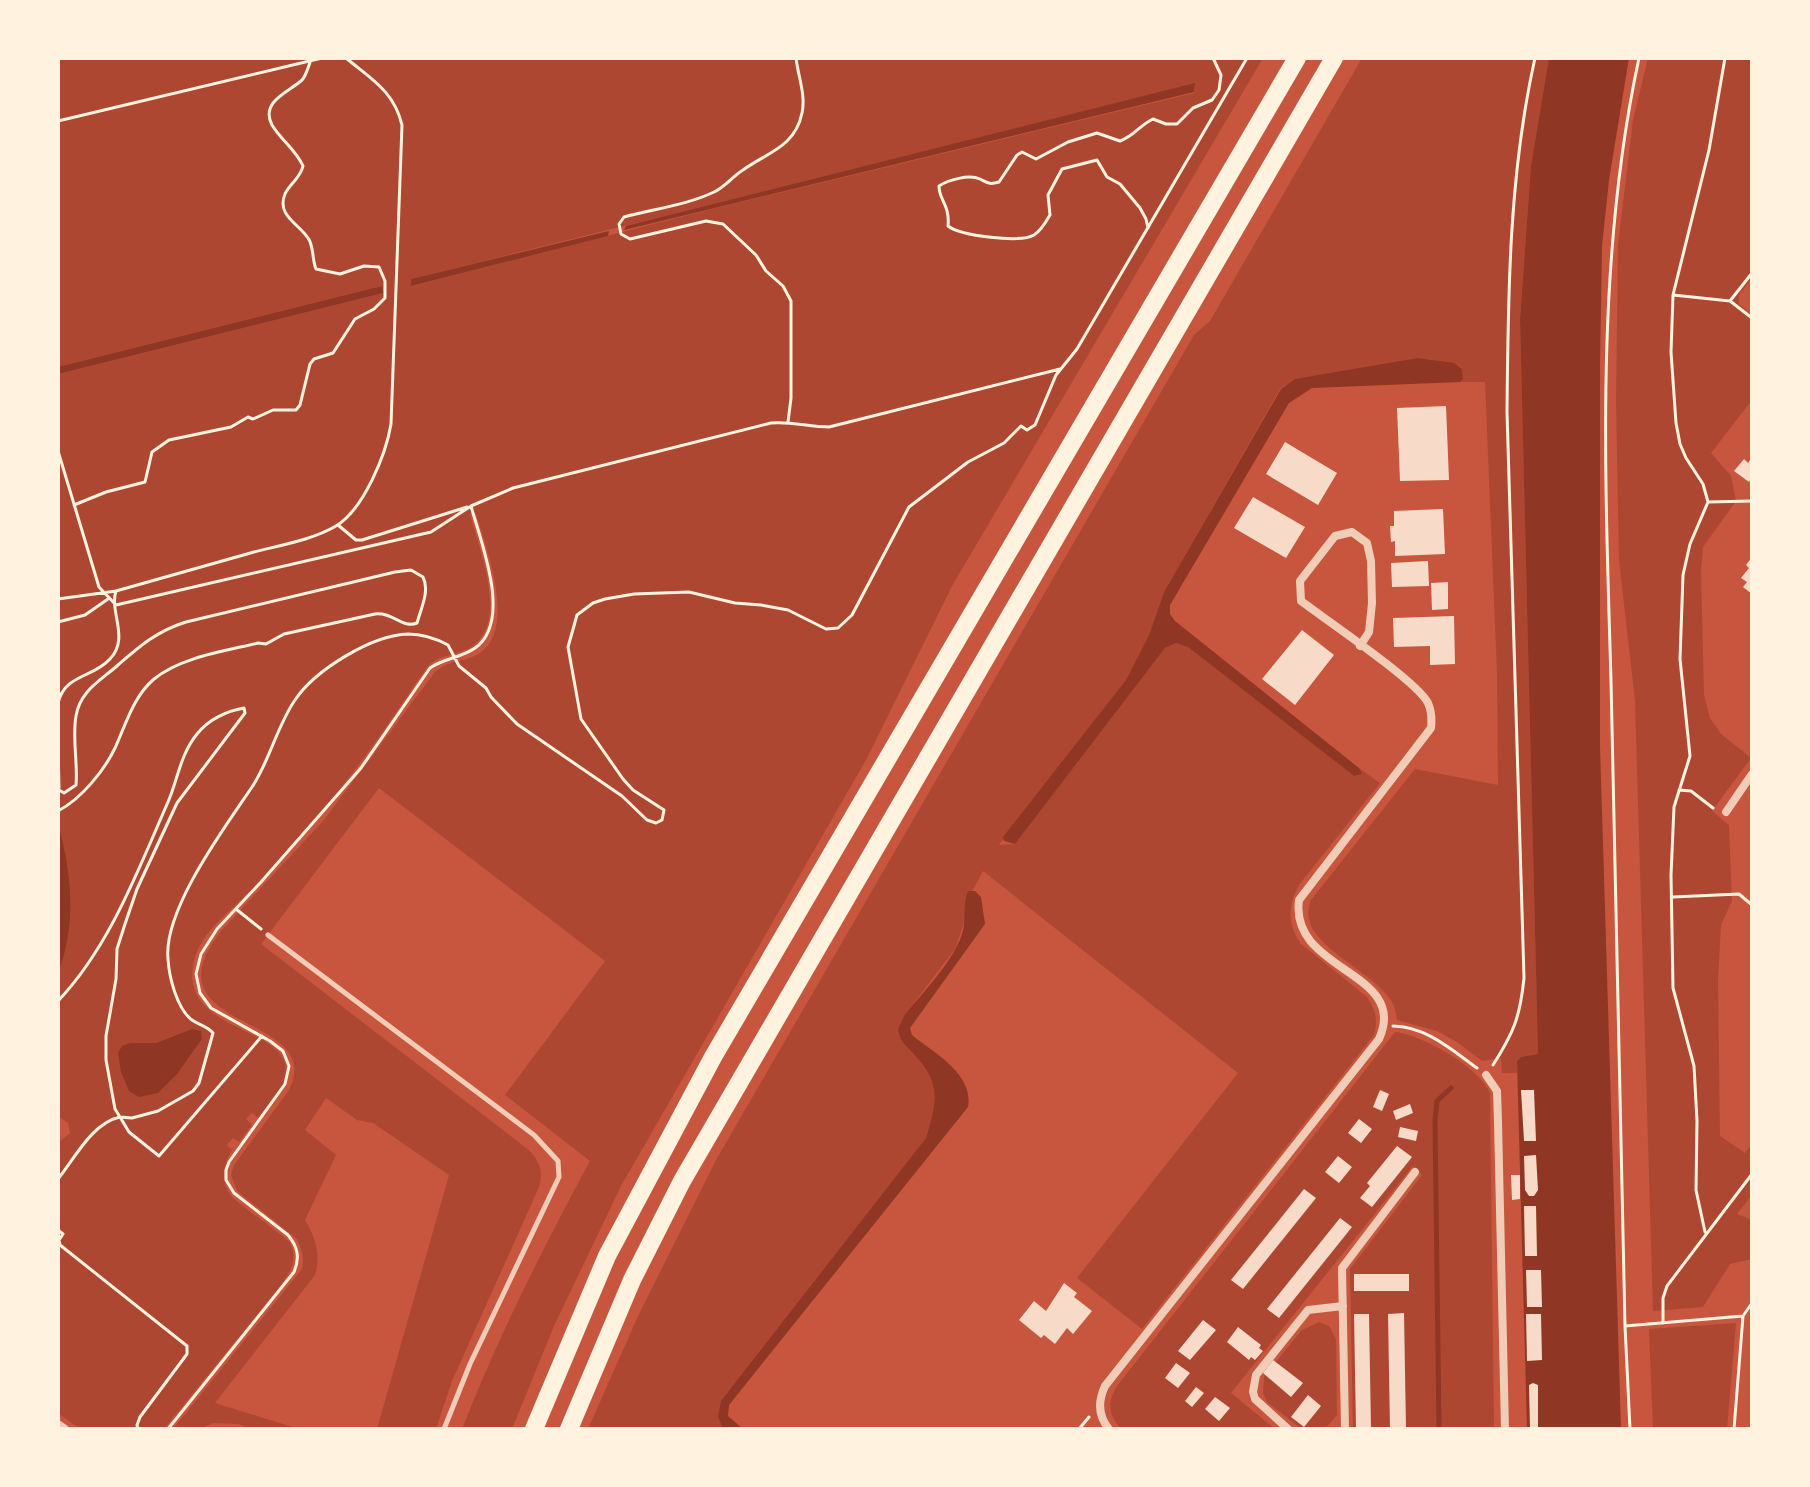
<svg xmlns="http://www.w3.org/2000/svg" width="1810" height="1487" viewBox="0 0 1810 1487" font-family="'Work Sans',sans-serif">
<rect width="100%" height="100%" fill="#c8553d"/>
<path fill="#ae4732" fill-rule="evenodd" d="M58 58H1263L952 586 866 760 621 1186 554 1326 512 1429H462C498 1337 543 1248 590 1161L505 1095 605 961 379 788 261 944 530 1151C541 1164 543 1171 539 1187L452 1381 436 1429H377L449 1175 373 1123 357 1120 326 1098 305 1130 336 1155 305 1220C316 1238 321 1255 315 1275L215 1403 299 1429H251L238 1424 213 1423 200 1429H173L302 1269C304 1257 302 1249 297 1239L237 1191 231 1175 234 1165 289 1090C328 1011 140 1033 222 930L324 820 435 672C448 660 466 662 480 653 517 627 486 546 475 512L470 514C479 548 508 619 474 645 461 656 442 653 429 665 411 689 395 715 377 740 338 794 294 847 247 894 227 914 197 936 193 966 182 1035 297 1026 285 1077 282 1092 268 1106 259 1118L252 1113 246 1119 252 1125 239 1142 233 1138 227 1145 232 1150C222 1168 220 1183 234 1199L290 1242C298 1260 291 1270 281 1285L164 1429H80L58 1413V1143L70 1133 68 1123 58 1116V973C77 927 72 871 58 824V374L383 293 382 286 58 367ZM1195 84 1194 93 704 211 412 286 411 279ZM192 1029 201 1031 202 1039 178 1073 130 1043H156Z
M1362 58H1549L1531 166 1520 319 1538 1054 1521 1057 1517 1061V1073H1502L1501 1058 1482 1061 1457 1042 1437 1031 1397 1020C1396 1014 1395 1007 1392 1002 1372 967 1293 944 1311 900L1415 769 1498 785 1497 673 1485 382H1460L1463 379 1462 369 1459 366 1428 359 1295 379 1280 389 1164 592 1149 635 1126 680 999 845 1015 844 1165 648 1176 643 1187 646 1354 776 1361 774 1359 768 1380 783 1299 885C1288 906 1287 922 1300 943L1367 997C1376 1010 1378 1020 1374 1035L1142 1329 1077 1278 1238 1073 983 871 973 890 966 896 965 920 955 949 904 1016 898 1029C899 1039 903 1043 910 1050 941 1082 938 1098 926 1138L718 1417 723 1429H588L639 1314 716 1160 1194 335 1210 321Z
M1648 58H1752V278L1739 295V304L1752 315V400L1711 453 1731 476 1736 501 1703 547 1701 573 1704 695 1710 718 1721 734 1751 758 1712 811 1729 825 1732 901 1721 925 1718 981 1720 1136 1745 1153 1752 1144V1195L1737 1214 1752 1220V1259L1730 1264 1703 1307 1653 1311 1635 701 1619 560 1616 401 1618 245 1633 120Z
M1395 1032C1423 1035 1479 1067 1490 1093L1494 1429H1353L1350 1269 1422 1175 1413 1166 1231 1393 1275 1429H1121C1108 1414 1107 1403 1117 1386Z
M1319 1322 1329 1326 1336 1339 1337 1415 1325 1429H1302L1267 1402 1263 1393 1264 1376 1302 1330Z
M1736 1323 1727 1429H1653L1649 1329Z"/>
<path fill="#8f3625" d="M1549 58H1629L1609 180 1602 246 1600 366V747L1621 1429H1527L1517 1061 1521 1057 1538 1054 1520 319 1531 166Z
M1195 83 1194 92 624 230 626 226 657 218Z
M609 231 608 236 411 286V279Z
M382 286 383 293 58 374V367Z
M1418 358 1454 363 1462 369 1463 379 1460 382 1312 388 1289 403 1170 605V614L1175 621 1359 768 1362 774 1354 776 1188 647 1176 643 1165 648 1015 844 1004 841 1003 837 1126 680 1149 635 1164 592 1281 389 1295 379Z
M58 824C72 871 77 927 58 973Z
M968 891H975L981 897 985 924 910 1028 912 1035C934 1053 974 1074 968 1107L729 1405 728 1416 743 1429H723L718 1417 721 1401 926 1138C938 1098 941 1082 910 1050 903 1043 899 1039 898 1029L904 1016C922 993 953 962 962 934 967 921 962 904 968 891Z
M192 1029 201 1031 202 1039 178 1073 158 1093 139 1097 129 1091 121 1072 118 1053 122 1046 130 1043H156Z"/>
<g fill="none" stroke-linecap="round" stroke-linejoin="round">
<path stroke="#8f3625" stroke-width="5" d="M1439 1429 1435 1120 1437 1101 1451 1088"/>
</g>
<path fill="#f7dbc8" d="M1446 406 1449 480 1400 481 1397 408Z
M1285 442 1337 473 1318 505 1266 474Z
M1752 457V478L1749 482 1734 471 1744 459 1748 463Z
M1253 497 1305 527 1286 558 1234 528Z
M1443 509 1445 554 1395 556V541L1391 542 1390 526H1394V511Z
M1752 557V594L1743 587 1747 582 1741 578 1749 568 1746 565Z
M1428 561 1429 586 1392 587 1391 563Z
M1448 582V609L1432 610 1431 583Z
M1454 616 1455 664 1430 665V646L1394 647 1393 618Z
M1302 630 1334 655 1295 705 1262 679Z
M1380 1090 1389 1094 1382 1111 1373 1107Z
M1521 1090H1534L1536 1141H1524Z
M1410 1104 1413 1113 1396 1120 1393 1111Z
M1359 1119 1372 1129 1361 1143 1348 1133Z
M1400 1127 1418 1131 1416 1141 1398 1137Z
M1397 1146 1412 1157 1372 1207 1360 1198 1370 1186 1367 1183Z
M1536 1155 1538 1190 1534 1196H1529L1525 1190 1524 1156Z
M1338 1156 1352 1167 1339 1183 1325 1172Z
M1511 1175H1520V1199L1512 1200Z
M1304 1189 1316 1198 1243 1289 1231 1280Z
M1524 1206H1536L1537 1256H1525Z
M1340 1218 1352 1227 1279 1318 1267 1309Z
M1526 1270H1541L1542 1307H1527Z
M1354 1274H1409V1291H1354Z
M1064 1283 1077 1293 1074 1297 1092 1311 1073 1334 1067 1328 1055 1344 1044 1335 1041 1338 1019 1320 1034 1301 1046 1311Z
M1404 1313 1406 1429H1390L1388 1314Z
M1354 1314H1369L1371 1429H1356Z
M1526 1314H1541L1542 1360 1527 1361Z
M1203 1320 1216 1330 1190 1360 1178 1351Z
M1238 1327 1261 1345 1259 1348 1263 1351 1255 1360 1251 1357 1249 1360 1227 1342Z
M1273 1360 1303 1383 1291 1397 1263 1373Z
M1176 1363 1190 1373 1178 1388 1165 1378Z
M1533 1383 1538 1385V1429H1530L1529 1385Z
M1196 1387 1204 1393 1192 1407 1185 1401Z
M1308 1395 1321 1406 1304 1427 1291 1417Z
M1215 1397 1230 1408 1219 1421 1205 1409Z"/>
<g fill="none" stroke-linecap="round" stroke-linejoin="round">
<path stroke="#fff3e0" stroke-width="3" d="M58 121 322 58
M1148 228 1146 219 1140 208 1120 184 1107 177 1097 160 1062 169 1048 195 1050 215C1046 222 1041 231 1034 235 1020 243 961 236 948 226 950 204 939 201 939 186 948 180 969 174 980 179 988 183 989 185 999 182L1017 155 1022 152 1036 159 1068 142 1097 133 1120 141C1134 136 1140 125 1153 119L1166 124H1177L1193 108 1212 100 1219 90 1221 75 1213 58
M1673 295 1730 301 1752 318
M1730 301 1752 273
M788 422 791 398V301L783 286 766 271 756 255 723 224 706 221 630 239 621 234 619 224 624 217C653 209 687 205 714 192 725 187 733 176 743 170 768 152 795 147 802 113 806 95 798 76 796 58
M58 451 99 587 116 605
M1708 502 1752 501
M74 505 106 492 145 482 152 452 169 440 231 427 248 417 253 419 273 410H296L300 405 310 364 314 359 333 353 355 319 374 309 385 298V281L379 267 364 266 340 274 316 269C312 260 314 246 308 238 299 224 276 215 285 194 290 183 300 179 303 166 296 150 281 140 272 125 260 102 288 92 301 81 307 76 308 65 312 58
M338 525 356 540H362L467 507
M58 599 116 591
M116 605 431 532 471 506 513 488 771 423C791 421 809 427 829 427L1060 369
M58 622 85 615 108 599
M58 703C65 674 93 678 110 659 130 638 109 612 116 591 162 578 208 565 254 552 281 545 312 540 336 526 364 509 386 454 391 424L402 125C394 91 371 79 346 58
M58 745 59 788
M1679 790 1691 791 1713 808
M58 811C81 799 104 771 115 748 126 724 133 697 154 679 181 657 225 651 258 643L266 644 284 634 375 614C393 612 403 629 417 623 421 608 430 591 423 577L411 570 395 572 186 622C157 631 140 646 118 665 100 681 80 691 76 716 72 739 78 762 76 785L64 793 59 790
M1673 897 1739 894 1752 905
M236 909 261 929
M58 1001C110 946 138 870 168 802 178 779 180 755 197 734 208 720 226 711 244 708L245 713 177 803 137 889 125 924 117 949 116 979 106 1036V1060L115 1109 120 1117 132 1118 158 1111 193 1091 199 1083 213 1033C207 1026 199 1025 192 1020 177 1009 169 977 168 959 163 910 225 827 252 787 270 760 277 726 295 700 315 670 372 635 408 634 423 634 435 638 448 645L459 666 486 688 491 697 517 724 622 796 647 820 656 823 662 820 664 810 633 790 623 779 581 719 568 647 577 615 593 603 605 599 634 594 689 592 735 603 761 605 788 610 826 629 838 628 852 615 909 507 968 462 1004 443 1021 426 1027 430 1035 425 1056 375 1077 349 1247 58
M1393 1026C1425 1026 1452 1050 1477 1068
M1493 1065C1514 1032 1520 1017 1524 978L1507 412C1508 294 1509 174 1535 58
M58 1179C75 1158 92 1123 120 1117L129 1132 159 1156 262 1036
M58 1230 63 1234 59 1240 60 1245 187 1346V1354L140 1417 137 1425 138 1429
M1705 1232 1696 1190 1697 1121 1694 1066 1673 988 1671 875 1674 807 1690 756 1680 659 1683 575 1690 544 1708 502 1703 484 1686 458 1680 444 1676 423 1671 352 1673 295 1709 150 1725 58
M1663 1323V1298L1667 1286 1752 1174
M1625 1326 1743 1316
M168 1429 294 1272C300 1258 298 1247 288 1235L234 1193 226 1180V1170L229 1162 285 1084 289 1066 283 1051 270 1041 211 1008 200 993 196 974 201 954 217 929 261 882 361 768 430 668C444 658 461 658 475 648 513 621 481 543 471 506
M1079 1429 1089 1417
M1630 1429 1625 1326C1621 1111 1616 896 1611 681 1605 474 1595 262 1639 58
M1734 1429 1743 1316 1752 1303"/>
<path stroke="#f1ccb7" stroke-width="5" d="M268 935 534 1135 558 1161 559 1177 470 1364 444 1429"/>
<path stroke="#f1ccb7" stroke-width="8" d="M1726 812 1752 774
M1486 1075 1497 1091 1498 1122 1505 1429
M58 1424 65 1429
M1109 1429C1098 1416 1098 1401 1105 1386L1379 1039C1410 971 1289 972 1299 900L1431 728C1432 719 1432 712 1428 703 1418 682 1325 619 1301 601L1300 581 1335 536 1352 532 1367 543 1371 561 1372 603 1369 632 1360 646
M1288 1429 1255 1399 1253 1392 1256 1375 1308 1310 1343 1306
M1345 1429 1342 1268 1415 1172"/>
<path stroke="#fff3e0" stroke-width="18" d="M534 1429 607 1256 713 1057 1297 58
M569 1429 632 1280 682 1181 1334 58"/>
</g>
<rect width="1810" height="1487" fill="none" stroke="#fff3e0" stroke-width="120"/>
</svg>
